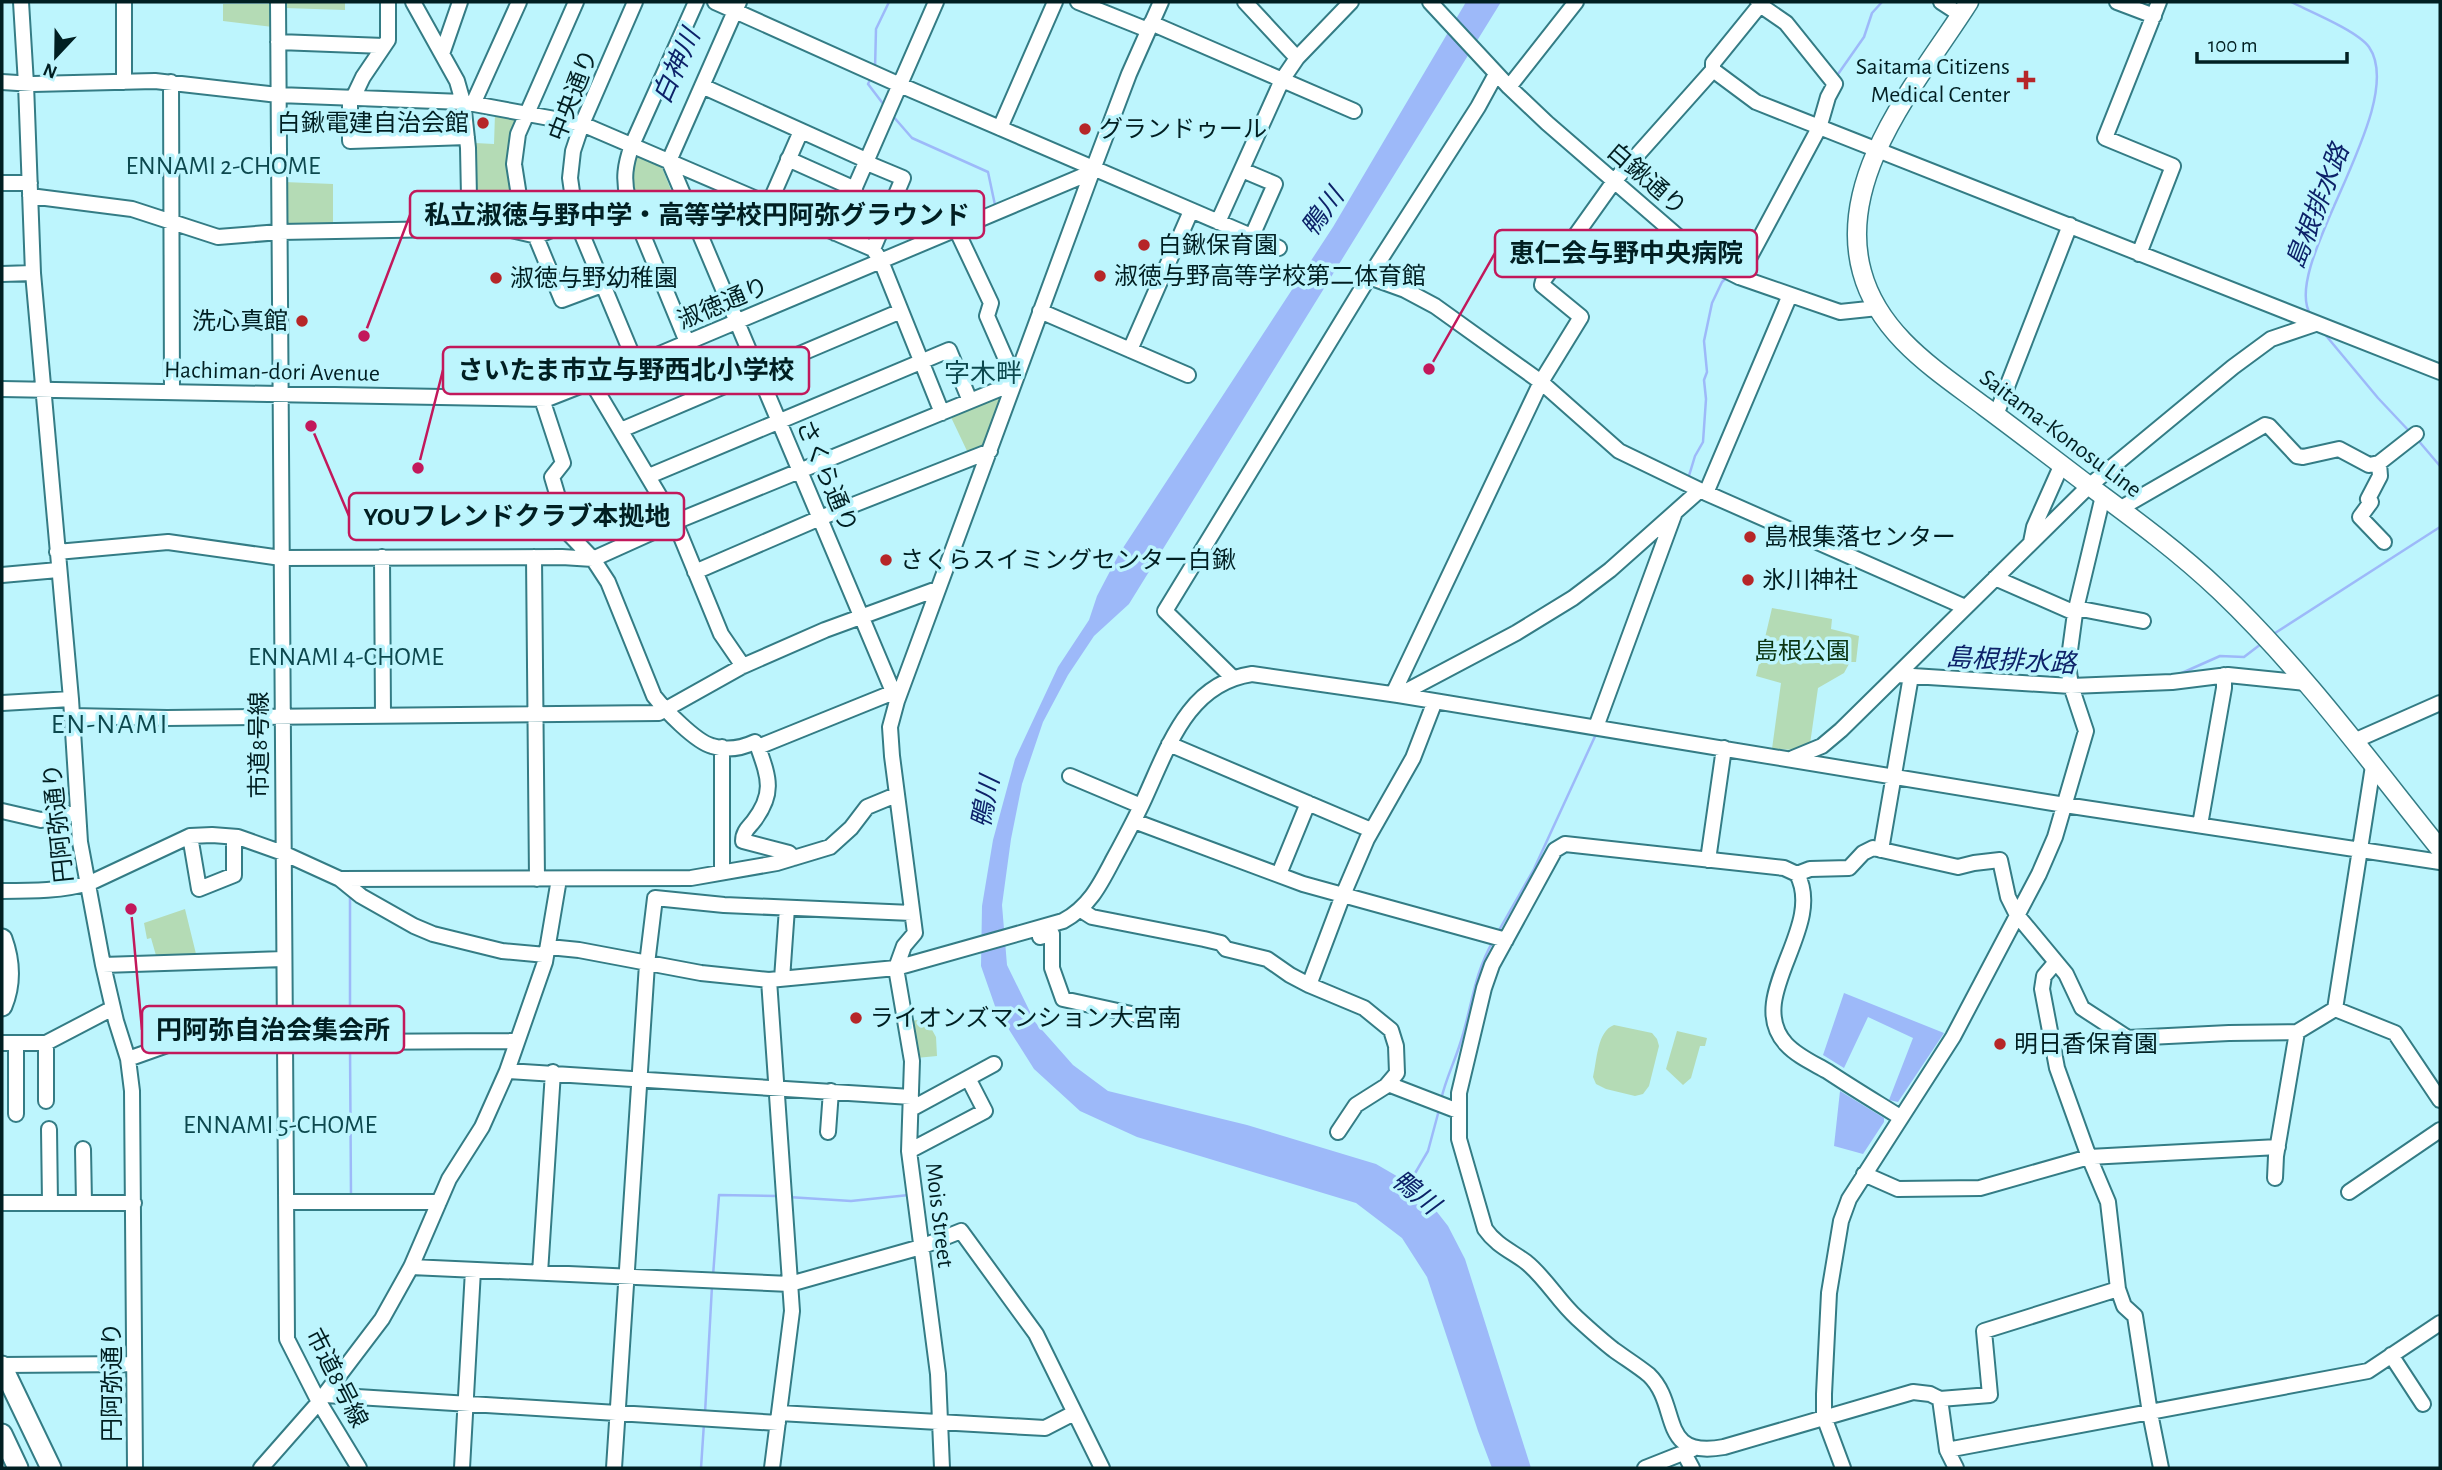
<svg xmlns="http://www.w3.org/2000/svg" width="2442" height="1470" viewBox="0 0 2442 1470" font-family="'Alegreya Sans','Noto Sans JP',sans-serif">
<rect width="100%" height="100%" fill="#bdf5fd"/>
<path fill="#b4dbb5" d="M284 2H345V10L284 8Z
M223 4H273V27L223 21Z
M495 114 517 118 515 134 528 226 491 228 477 198 475 143 494 144Z
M636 154 661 165 677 205 640 220 628 181Z
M284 182 333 184V227L288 228 285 223Z
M999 392 1003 397 984 448 968 453 949 413Z
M1772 608 1832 619 1831 629 1859 636 1856 662H1850L1844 673 1818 688 1810 744 1799 750 1772 749 1781 683 1756 676Z
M185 909 197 958 157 959 151 938 147 939 144 923Z
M926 1019 936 1037 937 1056 916 1058 910 1021Z
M1614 1025 1652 1033 1657 1039 1659 1046 1649 1086 1643 1094 1635 1096 1606 1089 1596 1084 1593 1077C1597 1061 1597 1031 1614 1025Z
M1677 1031 1707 1038 1705 1046H1700L1691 1078 1683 1085 1666 1069Z"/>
<path fill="#9db9f9" d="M1466 2H1501L1129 604 1094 636 1068 675 1043 722 1022 784 1011 839 1002 905 1007 965 1035 1022 1073 1065 1108 1091 1247 1125 1376 1164 1419 1189 1448 1226 1465 1259 1531 1468H1492L1478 1431 1427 1277 1402 1238 1356 1203 1137 1137 1080 1111 1034 1069 996 1009 981 966 982 906 993 840 1015 759 1058 667 1089 620 1097 596 1119 554 1333 227Z
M1844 993 1944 1033 1898 1102 1889 1100 1913 1038 1868 1017 1844 1068 1823 1055Z
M1840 1091 1884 1118V1122L1863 1154 1834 1146Z"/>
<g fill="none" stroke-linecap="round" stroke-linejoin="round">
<path stroke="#9db9f9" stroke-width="2.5" d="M2291 2C2309 11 2358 31 2369 47 2410 106 2278 269 2311 315
M875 69 876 29 889 2
M1836 77 1864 37 1872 13 1882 2
M871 78 868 84 884 105
M892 115 912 138 988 172 995 205
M2323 332 2378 398 2410 432
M2417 439 2440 466
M1688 479 1695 456 1703 442 1706 399 1704 380 1707 372 1704 341 1712 303 1722 282 1727 277
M1651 599 1663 566
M2272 635 2440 527
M2175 676 2220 656 2244 657 2261 644
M350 896V1037
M1498 932 1534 869 1597 732
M350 1046 351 1196
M1441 1100C1445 1081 1454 1063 1460 1044 1472 1008 1473 976 1493 941
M1413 1186 1414 1175 1428 1151 1439 1110
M788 1197 851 1201 909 1195
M713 1276 719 1195 778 1196
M705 1413 712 1286
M701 1468 704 1423"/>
<g stroke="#347c85" stroke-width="18">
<path id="minor" d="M21 2 26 84 33 273 71 699 80 842 103 965 116 1021 128 1059 132 1091 135 1468
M278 2 287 1339 319 1402 359 1468
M413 2 457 81 463 102 468 148 469 197 485 228
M576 2 518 134 514 164 519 196 562 300 602 285
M635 2 582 124 573 151 570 178 576 220 636 364
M715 2 900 85 1279 248
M1078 2 1148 30
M1245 2 1297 58
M1430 2 1509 87 1547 123 1689 246 1717 266 1739 277 1840 312 1878 308
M1941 2 1961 15
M2117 2 2154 16
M1151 23 1354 111
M278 42 384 46
M442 54 460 2
M1713 70 1756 102 2440 372
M2 82 33 84 155 81 278 95 463 102 582 124 873 249 881 261 942 413
M124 82V2
M171 82 172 392
M702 86 868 161
M1509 87 1576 2
M350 98V141L467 137
M353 98 363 77 388 40V2
M473 104 519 2
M1000 128 1055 2
M788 159 855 189
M669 161 897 701
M669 161 739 2
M867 163 903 178 873 249
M1242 170 1275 184 1252 236
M2 183H30
M30 196 132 209 218 237 280 232 502 228 537 236 576 220
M769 204 801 131
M1218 222 1282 80 1297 58 1351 2
M956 229 991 303 987 316 1015 380
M835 233 936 2
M2139 254 2173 166 2105 138 2159 2
M2 274 33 273
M1369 277 1405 290 1435 306 1541 382 1619 451 1706 493 1965 607
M1739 277 1819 128 1828 97 1835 84 1786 23 1760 5
M1040 311 1188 375
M687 342 628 199C623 179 625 165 632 145L696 2
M1130 350 1191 211
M591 381 675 522 721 634 743 666
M2 389 547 399 636 364 1092 172
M542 399 563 463 552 477 569 534 593 559 608 582 654 696C665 710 696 742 712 746 727 751 742 748 755 742L758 747 894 692
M1996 415 2070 225
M621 430 901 311
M2379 463 2380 476 2368 499 2371 502 2360 517 2384 542
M649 476 949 350 970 401
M1706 493 1790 295
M2121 508 2265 425 2269 426 2297 456 2303 457 2339 449 2369 465 2379 463 2416 434
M2031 542 2034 527 2062 464
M57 552 168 542 281 558 562 557 593 559 675 522 1014 383
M382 557 383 716
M534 557 537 879
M695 572 820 518 990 451
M2 575 58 570
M1995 578 2075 613
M2076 608 2143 621
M1897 675 2071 686 2172 682 2228 675 2306 683
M1233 678 1165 611 1369 277 1478 107 1496 74
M1393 694 1541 382 1581 317 1542 285 1543 281 1615 180 1713 70V63L1760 5 1758 2
M1399 695 1516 633 1573 598 1610 570 1700 490
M2 703 71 699
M72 716 167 718 659 713 743 666 825 630 937 589
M1596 727 1674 515
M2354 741 2440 703
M1169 744 1371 830
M722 747V872
M758 747C769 778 775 794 753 822 748 828 743 832 743 841L789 853 794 858
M1793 758 1822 746 1841 730 2089 486 2233 367 2271 339 2315 324
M1070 776 1141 806
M2 811 41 820 78 812
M1134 821 1303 884 1506 940
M2200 825 2224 688V675
M190 836 199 889 234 875V837
M1881 850 1911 676
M1708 860 1724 748
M1279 874 1308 803
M1797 874 1810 869 1849 868 1863 853 1873 848 1958 867 1974 863 2000 860 2008 897 2017 915 2066 974 2082 1008 2128 1038 2229 1033 2297 1032
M340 879 691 878 777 863 830 847 851 828 867 807 896 795
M2 891C32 891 63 891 92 882L190 836 212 835 238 837 283 853 340 879 361 896 414 926 433 934 502 951 546 955
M1081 910 1092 917 1204 939 1221 943 1226 949 1267 959 1290 975 1309 985 1364 1008 1391 1030 1396 1046 1397 1073 1386 1086 1356 1105 1338 1132
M1040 937 1052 934V968L1063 999 1145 1017
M549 947 579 950 701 973 769 980 896 968 1063 921C1089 907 1100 885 1113 860 1125 838 1137 816 1147 793 1170 742 1190 683 1252 674L1398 695 2065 805 2440 862
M2055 963 2044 976 2042 989 2057 1068 2089 1157 2108 1202 2118 1289 2124 1306 2135 1316 2150 1413 2161 1468
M103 965 284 959
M782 979 787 908
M769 980 792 1311 772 1468
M1309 985 1343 895 1367 839 1413 758 1435 701
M2335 1009 2395 1033 2440 1100
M2 1043H46L113 1008
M46 1043V1101
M128 1059 173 1043 517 1041
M507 1071 911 1097
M1388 1084 1458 1111
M911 1109 994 1064
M16 1114V1043
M1900 1117C1876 1102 1851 1087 1827 1071 1813 1063 1797 1056 1786 1044 1743 997 1826 928 1797 874L1784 868 1565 844 1555 850 1492 965 1484 988 1459 1093V1139L1485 1229C1496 1245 1511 1251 1526 1262 1546 1278 1558 1301 1577 1318 1589 1329 1601 1340 1614 1350 1625 1358 1638 1366 1649 1375 1681 1406 1657 1459 1724 1447L1913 1392 1930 1394 1940 1399 1990 1395 1984 1331 2118 1289
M49 1129 50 1203
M828 1132 831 1091
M83 1149 84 1203
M909 1151 985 1111 968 1078
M1864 1174 1898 1189 1980 1188 2089 1157 2278 1147
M2275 1178 2276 1156 2297 1032 2335 1009 2373 766
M2349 1192 2440 1130
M287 1202H439
M2 1203H134
M411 1267 790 1284 921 1247 961 1231 1036 1334 1102 1468
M540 1273 553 1072
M2391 1355 2423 1404
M2 1365 134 1364
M325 1395 778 1423
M1940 1399 1947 1450 1956 1468
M779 1413 1045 1428 1074 1413
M1947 1450 2368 1371 2440 1323
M1684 1453 1692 1468
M261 1468 319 1402 382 1319 411 1267 449 1179 482 1127 507 1071 545 962 559 879
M462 1468 473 1270
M614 1468 647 964 655 898 724 905 912 913
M942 1468 938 1374 909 1151 912 1061 896 968 904 946 915 933 892 756 890 727 897 701 1092 172 1129 74 1161 2
M1645 1468 1693 1449
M1843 1468 1824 1417V1394L1829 1293 1841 1221 1849 1199 1953 1037 2039 874 2055 837 2086 731 2071 686 2068 665 2075 613 2103 496"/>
</g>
<g stroke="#347c85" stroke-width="21">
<path id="major" d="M1969 2C1921 78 1835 175 1862 272 1879 335 1936 370 1985 407 2020 433 2054 459 2088 485 2134 519 2179 552 2220 591 2302 669 2370 762 2440 849"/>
</g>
<g stroke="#347c85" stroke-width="23">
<path id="highway" d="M2 939C10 961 11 984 2 1006
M2 1366 51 1468
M2 1434 18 1468"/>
</g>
<use href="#minor" stroke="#fff" stroke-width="14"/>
<use href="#major" stroke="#fff" stroke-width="18"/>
<use href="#highway" stroke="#fff" stroke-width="19"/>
</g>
<g fill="#b62628" stroke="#bdf5fd" stroke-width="2.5">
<path d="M2022.5 69.5h7v7h7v7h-7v7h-7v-7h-7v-7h7z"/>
<circle cx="483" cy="123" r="7"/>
<circle cx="1085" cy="129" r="7"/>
<circle cx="1144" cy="245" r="7"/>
<circle cx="1100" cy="276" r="7"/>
<circle cx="496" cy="278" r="7"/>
<circle cx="302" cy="321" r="7"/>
<circle cx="1750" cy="537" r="7"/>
<circle cx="886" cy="560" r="7"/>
<circle cx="1748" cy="580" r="7"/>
<circle cx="856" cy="1018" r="7"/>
<circle cx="2000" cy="1044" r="7"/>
</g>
<g text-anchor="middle" stroke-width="7" stroke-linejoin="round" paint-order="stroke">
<g font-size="24" fill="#011f22" stroke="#bdf5fd" text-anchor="start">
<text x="2010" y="74" text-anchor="end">Saitama Citizens<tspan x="2010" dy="28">Medical Center</tspan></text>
<text x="469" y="131" text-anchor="end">白鍬電建自治会館</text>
<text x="1099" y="137">グランドゥール</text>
<text x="1158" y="253">白鍬保育園</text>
<text x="1114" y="284">淑徳与野高等学校第二体育館</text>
<text x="510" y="286">淑徳与野幼稚園</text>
<text x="288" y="329" text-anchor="end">洗心真館</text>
<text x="1764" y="545">島根集落センター</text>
<text x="900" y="568">さくらスイミングセンター白鍬</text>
<text x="1762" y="588">氷川神社</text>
<text x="870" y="1026">ライオンズマンション大宮南</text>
<text x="2014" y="1052">明日香保育園</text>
</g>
<g font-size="24" fill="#011f22" stroke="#bdf5fd">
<text transform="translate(573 95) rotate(-69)" y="8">中央通り</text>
<text transform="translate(1647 179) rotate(41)" y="8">白鍬通り</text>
<text transform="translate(723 303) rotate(-23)" y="8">淑徳通り</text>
<text transform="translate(272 371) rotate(1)" y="8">Hachiman-dori Avenue</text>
<text transform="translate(2061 433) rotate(37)" y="8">Saitama-Konosu Line</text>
<text transform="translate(827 476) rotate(67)" y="8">さくら通り</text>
<text transform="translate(259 745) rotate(-90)" y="8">市道8号線</text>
<text transform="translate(58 823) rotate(-96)" y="8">円阿弥通り</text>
<text transform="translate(940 1215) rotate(83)" y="8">Mois Street</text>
<text transform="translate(337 1378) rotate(63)" y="8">市道8号線</text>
<text transform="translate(112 1382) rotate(-90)" y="8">円阿弥通り</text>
</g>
<g font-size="24" fill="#0b3512" stroke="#bdf5fd">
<text x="1802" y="659">島根公園</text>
</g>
<g font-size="26" font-style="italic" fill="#0d2269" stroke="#bdf5fd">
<text transform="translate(676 66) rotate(-66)" y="9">白神川</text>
<text transform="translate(2317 206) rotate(-69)" y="9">島根排水路</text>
<text transform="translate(1322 212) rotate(-54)" y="9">鴨川</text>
<text transform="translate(2011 660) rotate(3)" y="9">島根排水路</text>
<text transform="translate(985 802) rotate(-79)" y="9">鴨川</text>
<text transform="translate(1416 1192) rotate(39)" y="9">鴨川</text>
</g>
<g font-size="26" fill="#0c484e" stroke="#bdf5fd">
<text x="223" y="174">ENNAMI 2-CHOME</text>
<text x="983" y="382">字木畔</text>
<text x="346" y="665">ENNAMI 4-CHOME</text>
<text x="280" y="1133">ENNAMI 5-CHOME</text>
</g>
<g font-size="28" letter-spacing="2" fill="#0c484e" stroke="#bdf5fd">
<text x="110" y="733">EN-NAMI</text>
</g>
</g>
<path fill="none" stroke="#c2185b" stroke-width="2.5" d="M364 336L410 215M1429 369L1495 253M418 468L443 370M311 426L349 516M131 909L142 1030"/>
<g fill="#c2185b" stroke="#bdf5fd" stroke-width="2.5">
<circle cx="364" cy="336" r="7"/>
<circle cx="1429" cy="369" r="7"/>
<circle cx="418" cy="468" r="7"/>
<circle cx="311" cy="426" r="7"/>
<circle cx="131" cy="909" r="7"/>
</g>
<g fill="#bdf5fd" stroke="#c2185b" stroke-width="2.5">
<rect x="410" y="191" width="574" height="47" rx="7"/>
<rect x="1495" y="230" width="262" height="47" rx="7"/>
<rect x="443" y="347" width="366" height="47" rx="7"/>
<rect x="349" y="493" width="335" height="47" rx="7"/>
<rect x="142" y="1006" width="262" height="47" rx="7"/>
</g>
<g font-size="26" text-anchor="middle" font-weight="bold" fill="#011f22">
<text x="697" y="224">私立淑徳与野中学・高等学校円阿弥グラウンド</text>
<text x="1626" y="262">恵仁会与野中央病院</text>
<text x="626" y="379">さいたま市立与野西北小学校</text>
<text x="517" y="525">YOUフレンドクラブ本拠地</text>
<text x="273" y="1039">円阿弥自治会集会所</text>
</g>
<rect width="2442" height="1470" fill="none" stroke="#011f22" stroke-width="7"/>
<g transform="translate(56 56) rotate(202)" stroke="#bdf5fd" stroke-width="5" paint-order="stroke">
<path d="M0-5L12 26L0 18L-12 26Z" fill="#011f22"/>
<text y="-10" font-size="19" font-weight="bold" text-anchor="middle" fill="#011f22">N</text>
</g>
<path d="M2197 52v10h150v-10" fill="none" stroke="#011f22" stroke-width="3.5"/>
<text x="2208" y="52" font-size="21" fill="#011f22" stroke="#bdf5fd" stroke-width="5" paint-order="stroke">100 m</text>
</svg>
